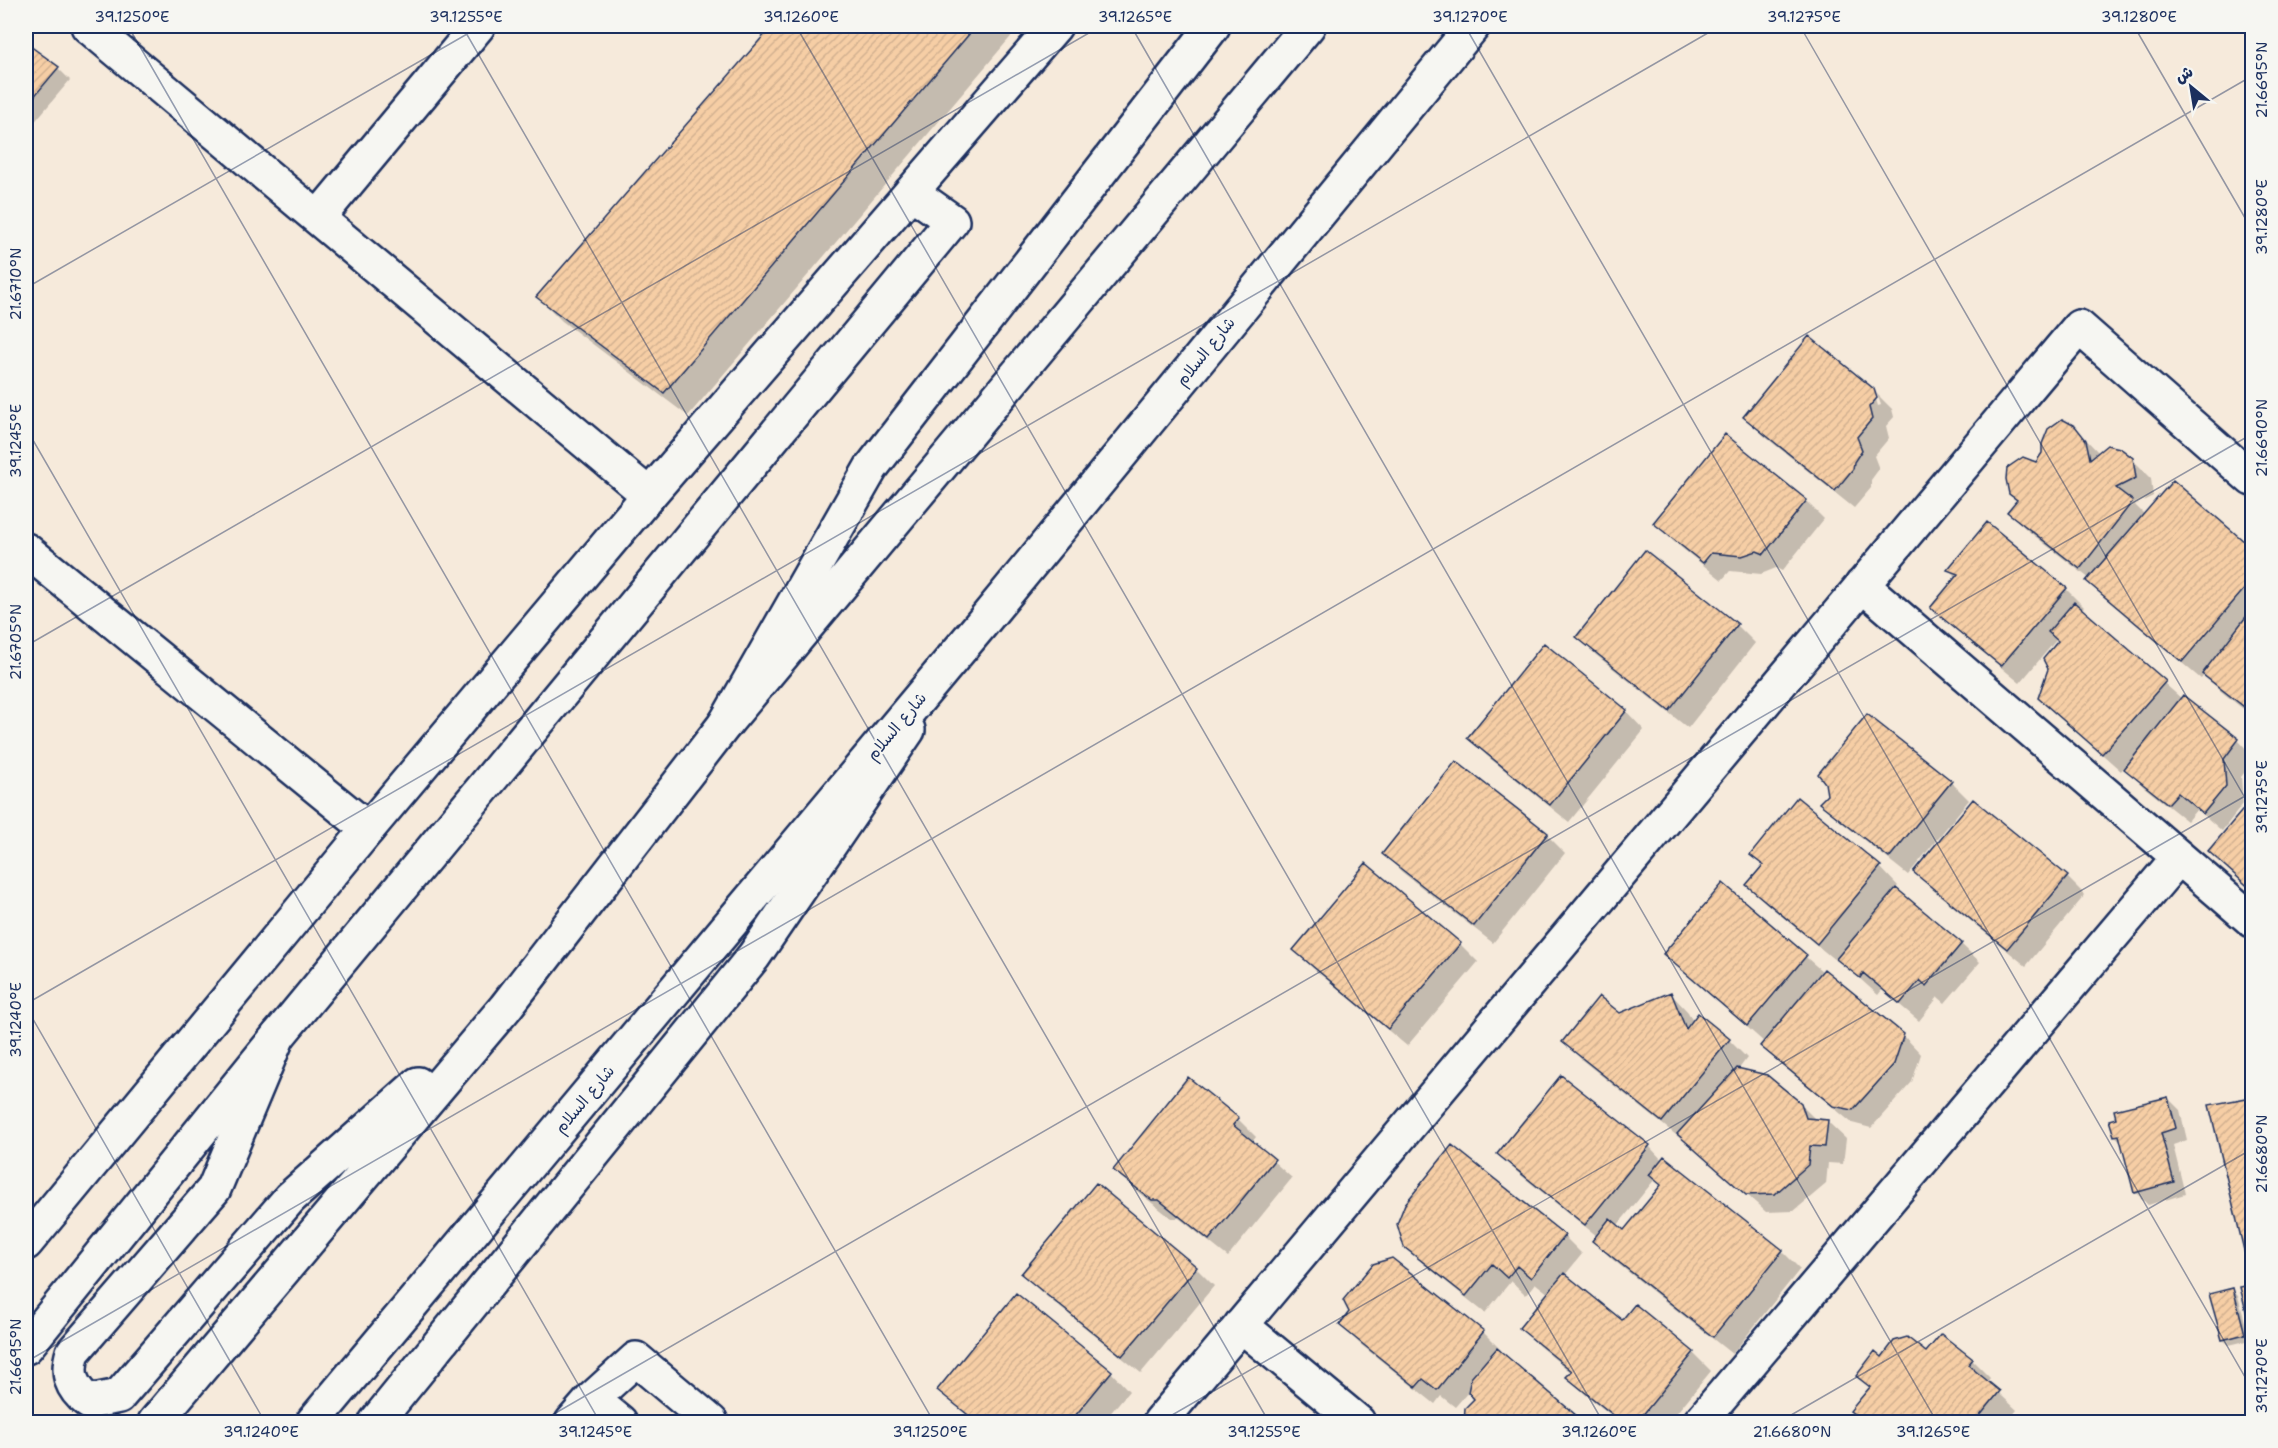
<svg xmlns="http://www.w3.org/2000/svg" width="2278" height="1448" viewBox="0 0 2278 1448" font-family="'Shantell Sans','Playpen Sans Arabic',sans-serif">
<defs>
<pattern id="building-hatch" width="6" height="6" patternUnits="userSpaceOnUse" patternTransform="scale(1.5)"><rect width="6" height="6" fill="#f6cea5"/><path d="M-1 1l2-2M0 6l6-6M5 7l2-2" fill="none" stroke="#d2b190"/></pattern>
</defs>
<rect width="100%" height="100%" fill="#f6eadb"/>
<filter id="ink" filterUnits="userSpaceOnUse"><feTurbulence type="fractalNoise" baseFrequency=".0167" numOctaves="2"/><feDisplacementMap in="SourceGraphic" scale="12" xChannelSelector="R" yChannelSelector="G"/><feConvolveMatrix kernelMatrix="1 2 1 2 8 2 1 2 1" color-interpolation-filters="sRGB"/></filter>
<g filter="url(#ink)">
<path fill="#0003" fill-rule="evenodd" d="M774 26H1020L688 416 562 321 538 297Z
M26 45 58 68 70 80 26 132Z
M1873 390 1878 406 1881 405 1877 394 1892 409 1894 417 1886 426 1889 438 1874 456 1879 469 1871 480V488L1854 508 1763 435 1745 416Z
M2074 427 2099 453 2132 459 2151 478 2153 496 2135 505 2145 515 2173 482 2252 550V716L2222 692 2204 675 2201 679 2106 599 2088 581 2090 579 2027 530 2009 512 2018 501 2036 464Z
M1725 436 1806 501 1824 519 1782 571 1776 568 1761 574 1730 571 1722 580 1673 541 1655 523Z
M1646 552 1737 625 1755 643 1688 728 1596 655 1578 637Z
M1949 570 2066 589 2084 607 2081 610 2182 699 2183 697 2238 740 2252 755V763L2241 777 2243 804 2222 831 2197 809 2187 821 2144 787 2124 767 2121 771 2039 698 2059 642 2057 639 2020 683 1951 626 1933 607 1957 578Z
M1544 645 1626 711 1644 730 1569 822 1487 756 1469 738Z
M1456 763 1547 835 1565 853 1493 943 1402 872 1384 854Z
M1951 782 1969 800 1908 875 1840 821 1821 803 1828 795Z
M1798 800 1880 867 1898 886 1895 889 1961 944 1980 962 1945 1003 1938 997 1919 1021 1882 990 1878 995 1838 959 1836 961 1766 903 1748 885 1764 866 1752 855Z
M2252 802V891L2210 851Z
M1366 866 1460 944 1478 962 1407 1046 1313 968 1295 950Z
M1915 872 2067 877 2085 895 2026 966 1933 890Z
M1723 885 1823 972 1903 1035 1921 1054 1912 1082 1871 1128 1852 1123 1781 1064 1762 1046 1765 1043 1665 954Z
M1670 993 1688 1012 1693 1022 1729 1040 1747 1058 1738 1070 1800 1104 1816 1120 1827 1121 1846 1139 1843 1164 1828 1163 1826 1184 1794 1211 1766 1212 1683 1137 1681 1139 1582 1060 1564 1041Z
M1189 1080 1238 1119 1256 1137 1252 1142 1292 1178 1228 1257 1179 1218H1171L1133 1188 1115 1169Z
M2168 1098 2180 1110 2187 1140 2173 1145 2185 1194 2148 1205 2136 1193 2123 1143 2115 1136Z
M2252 1098V1269L2250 1266 2211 1106Z
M1649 1146 1662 1160 1782 1251 1800 1269 1732 1354 1612 1259 1594 1241 1597 1236 1517 1172 1499 1154ZM1655 1179 1662 1186 1625 1232 1617 1226Z
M1564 1236 1582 1254 1565 1275 1622 1322 1635 1306 1693 1353 1711 1371 1669 1422H1620L1586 1395 1568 1377 1572 1373 1539 1346 1521 1328 1549 1294 1535 1283 1526 1295 1511 1281 1485 1313 1424 1264 1405 1246Z
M1392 1260 1483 1332 1501 1350 1500 1352 1582 1422H1465V1420L1477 1399 1469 1391 1455 1407 1441 1396 1435 1404 1359 1343 1341 1325Z
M1196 1268 1214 1286 1141 1373 1041 1292 1023 1274Z
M2252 1277V1329L2242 1289 2252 1286 2250 1278Z
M2232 1290 2238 1296 2250 1340 2229 1345 2223 1340Z
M1016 1295 1111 1372 1129 1391 1103 1422H975L939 1390Z
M1926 1354 1972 1360 1990 1378 1987 1382 2017 1410 2007 1422H1864L1852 1411 1870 1388 1858 1376 1882 1359Z"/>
<path fill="url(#building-hatch)" stroke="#1b2f5e" stroke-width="1.5" d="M772 26H976L664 393 536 297Z
M26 43 59 67 26 106Z
M1809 336 1874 389 1877 398 1869 407 1872 419 1857 437 1862 450 1854 462 1853 469 1835 491 1743 417Z
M2062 419 2075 426 2086 440 2090 459 2107 445 2120 448 2133 458 2136 478 2116 488 2133 501 2080 569 2007 512 2017 500 2009 494 2006 479 2007 468 2023 457 2036 462 2042 453V444L2048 429Z
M1725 434 1807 500 1764 554 1757 551 1742 556 1711 553 1703 563 1653 523Z
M2173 480 2252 548V580L2182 662 2086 581Z
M1987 522 2067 588 2001 666 1930 608 1958 574 1947 570Z
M1645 550 1738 624 1669 711 1576 637Z
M2074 602 2166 681 2102 754 2038 698 2048 669 2043 659 2058 641 2048 632Z
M2252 609V713L2202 674Z
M1544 643 1627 710 1550 805 1467 738Z
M2183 695 2239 739 2224 759 2226 786 2203 814 2178 793 2168 804 2124 769Z
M1867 714 1952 781 1889 858 1819 803 1827 795 1825 783 1818 774Z
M1456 761 1548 833 1474 926 1382 854Z
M1797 797 1881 866 1817 944 1746 885 1763 865 1750 855Z
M1973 799 2068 876 2007 949 1913 872Z
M2252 799V890L2208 851Z
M1366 863 1461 943 1388 1029 1293 950Z
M1723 883 1807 955 1747 1026 1663 954Z
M1896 888 1962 943 1926 986 1920 980 1900 1004 1863 973 1860 978 1836 959Z
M1824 969 1904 1034 1894 1064 1853 1110 1833 1106 1760 1046Z
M1671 992 1686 1029 1698 1013 1730 1039 1662 1122 1562 1042 1599 996 1620 1013Z
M1737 1068 1767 1075 1801 1103 1806 1118 1828 1120 1825 1147 1810 1146 1808 1165 1775 1194 1746 1195 1677 1134Z
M1561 1075 1650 1145 1585 1225 1497 1154Z
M1188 1077 1239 1118 1233 1125 1275 1159 1209 1240 1159 1200H1152L1113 1170Z
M2168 1097 2176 1128 2161 1133 2174 1182 2134 1193 2119 1135 2114 1136 2109 1120 2116 1118 2114 1110Z
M2252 1097V1266L2248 1267 2209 1105Z
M1452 1145 1565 1235 1531 1278 1517 1266 1507 1278 1492 1264 1466 1296 1404 1247 1397 1224 1405 1204Z
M1664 1156 1783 1250 1713 1337 1592 1241 1610 1218 1624 1230 1661 1185 1649 1175Z
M1096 1183 1197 1267 1122 1356 1021 1274Z
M1392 1258 1484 1331 1437 1390 1423 1379 1416 1387 1339 1325 1349 1312 1343 1300 1373 1264Z
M1564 1273 1622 1320 1635 1304 1694 1352 1637 1422H1622L1566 1377 1572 1371 1519 1328Z
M2252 1275V1335L2240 1287 2250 1285 2248 1277Z
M2233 1288 2245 1334 2222 1340 2209 1294Z
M1016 1293 1112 1371 1070 1422H977L937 1390Z
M1941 1334 1973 1359 1968 1365 2000 1391 1975 1422H1865L1850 1411 1870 1387 1856 1376 1875 1351 1882 1357 1894 1341 1907 1337 1926 1352Z
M1497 1348 1584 1422H1464L1465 1408 1474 1399 1468 1392 1471 1378Z"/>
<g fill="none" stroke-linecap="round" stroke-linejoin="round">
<g stroke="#1b2f5e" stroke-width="38">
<path id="street" d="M88 26 649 495
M318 218 478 26
M26 550 368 829
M1862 585 2252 920
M1241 1325 1358 1422
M572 1422 592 1399
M620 1422 592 1399 636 1359 711 1422
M1160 1422 2079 327 2252 479
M1700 1422 2179 857"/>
</g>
<g stroke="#1b2f5e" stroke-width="38">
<path id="secondary" d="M26 1243 368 829 649 495 1055 26
M26 1347 278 1036 952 221 911 192
M376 1422 754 956 908 730"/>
</g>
<g stroke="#1b2f5e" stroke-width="38">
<path id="primary" d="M278 1036 214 1189 73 1352C66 1374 71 1388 89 1402L119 1396 290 1198 418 1084
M155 1422 505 1008 725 724 1308 26
M313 1422 978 628 1473 26"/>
</g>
<g stroke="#1b2f5e" stroke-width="38">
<path id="highway" d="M725 724 871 468 1213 26"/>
</g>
<use href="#street" stroke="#f6f6f2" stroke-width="33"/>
<use href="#secondary" stroke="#f6f6f2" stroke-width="33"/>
<use href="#primary" stroke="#f6f6f2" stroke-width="33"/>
<use href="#highway" stroke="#f6f6f2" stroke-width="33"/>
</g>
</g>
<path fill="none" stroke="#1b2f5e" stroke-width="1.5" stroke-opacity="0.45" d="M128 26 934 1422M462 26 1269 1422M796 26 1603 1422M1131 26 1937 1422M1465 26 2252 1389M1800 26 2252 810M2134 26 2252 230M26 288 481 26M26 428 600 1422M26 646 1101 26M26 1004 1720 26M26 1007 265 1422M26 1362 2252 76M540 1422 2252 434M1160 1422 2252 792M1779 1422 2252 1149"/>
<g text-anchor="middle" stroke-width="4.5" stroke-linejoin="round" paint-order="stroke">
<g font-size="16" fill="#1b2f5e" stroke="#f6f6f2">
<text transform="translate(1205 351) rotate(-51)" y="6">شارع السلام</text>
<text transform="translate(896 726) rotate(-50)" y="6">شارع السلام</text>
<text transform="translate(584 1099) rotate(-50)" y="6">شارع السلام</text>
</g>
</g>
<rect width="2278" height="1448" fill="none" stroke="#f6f6f2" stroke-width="66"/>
<g transform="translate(2191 87) rotate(330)" stroke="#f6f6f2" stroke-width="4.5" paint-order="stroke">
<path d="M0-4.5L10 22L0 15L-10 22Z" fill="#1b2f5e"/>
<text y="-9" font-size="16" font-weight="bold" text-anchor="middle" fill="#1b2f5e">ش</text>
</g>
<rect x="33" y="33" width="2212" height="1382" fill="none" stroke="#1b2f5e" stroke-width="2"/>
<g font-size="15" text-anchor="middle" fill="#1b2f5e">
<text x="132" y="22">39.1250°E</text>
<text x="466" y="22">39.1255°E</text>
<text x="801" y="22">39.1260°E</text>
<text x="1135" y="22">39.1265°E</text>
<text x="1470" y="22">39.1270°E</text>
<text x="1804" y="22">39.1275°E</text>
<text x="2139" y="22">39.1280°E</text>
<text transform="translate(2262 80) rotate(-90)" y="5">21.6695°N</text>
<text transform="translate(2262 217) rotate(-90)" y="5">39.1280°E</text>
<text transform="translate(16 284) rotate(-90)" y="5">21.6710°N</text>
<text transform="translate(2262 438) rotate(-90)" y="5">21.6690°N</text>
<text transform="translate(16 441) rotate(-90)" y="5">39.1245°E</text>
<text transform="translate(16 642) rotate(-90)" y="5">21.6705°N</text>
<text transform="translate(2262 797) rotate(-90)" y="5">39.1275°E</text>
<text transform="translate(16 1020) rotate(-90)" y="5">39.1240°E</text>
<text transform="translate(2262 1154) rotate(-90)" y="5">21.6680°N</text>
<text transform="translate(16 1357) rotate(-90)" y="5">21.6695°N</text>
<text transform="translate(2262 1376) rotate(-90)" y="5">39.1270°E</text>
<text x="261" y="1437">39.1240°E</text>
<text x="595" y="1437">39.1245°E</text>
<text x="930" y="1437">39.1250°E</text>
<text x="1264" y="1437">39.1255°E</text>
<text x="1599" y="1437">39.1260°E</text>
<text x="1792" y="1437">21.6680°N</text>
<text x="1933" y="1437">39.1265°E</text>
</g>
</svg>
